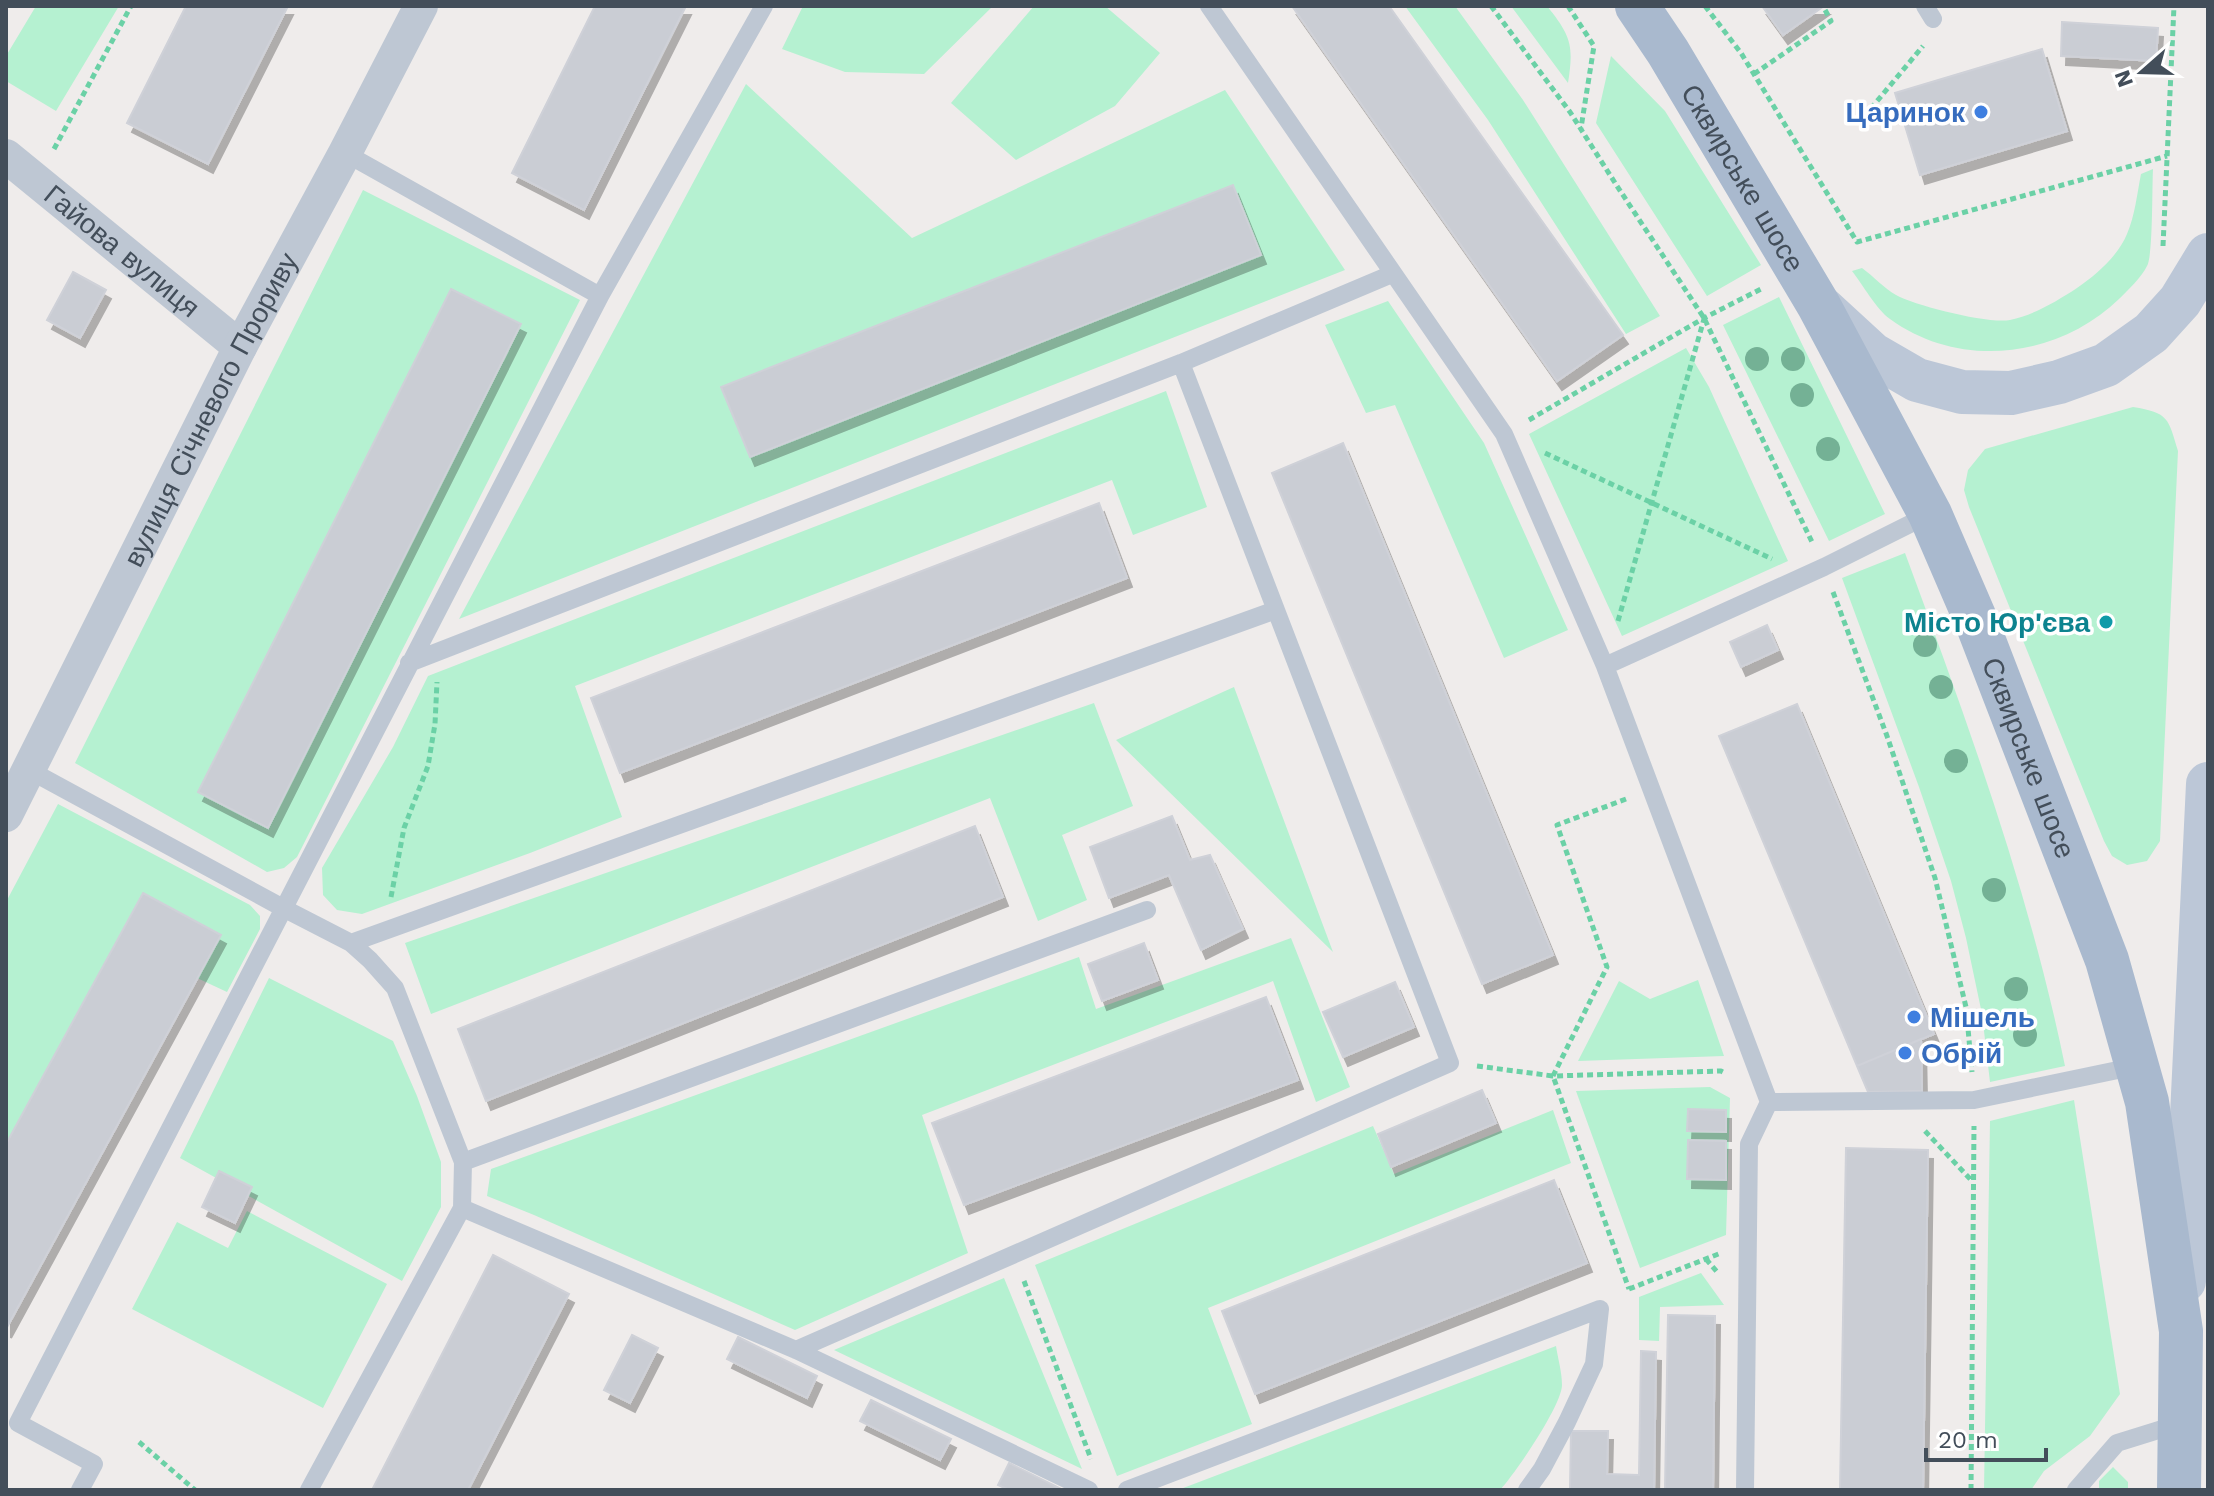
<svg xmlns="http://www.w3.org/2000/svg" width="2214" height="1496" viewBox="0 0 2214 1496" font-family="'Work Sans',sans-serif">
<defs>
<filter id="shadow"><feDropShadow dx="5" dy="9" stdDeviation="0" flood-color="#0004"/></filter>
</defs>
<rect width="100%" height="100%" fill="#efeceb"/>
<path fill="#b5f1d1" d="M36 6H119L56 111 6 81V56Z
M803 6H993L924 74 845 72 782 49Z
M1034 6H1105L1160 53 1115 106 1016 160 951 103Z
M1405 6H1455L1523 100 1660 316 1626 334 1488 120Z
M1511 6H1547C1571 36 1574 45 1568 83Z
M1611 56 1665 111 1761 265 1707 296 1596 123Z
M746 84 912 238 1225 90 1345 270 459 619Z
M2153 169C2152 186 2153 257 2147 266 2141 278 2129 289 2119 299 2058 358 1960 370 1890 319 1876 309 1863 285 1852 271L1862 268C1873 276 1884 288 1896 295 1916 306 1988 324 2010 320 2034 315 2057 301 2077 288 2096 275 2118 256 2127 234 2135 215 2137 194 2141 174Z
M363 190 580 300 297 857 284 868 267 872 75 763Z
M1779 297 1885 514 1829 541 1723 325Z
M1388 301 1484 443 1568 630 1504 658 1395 405 1366 413 1325 325Z
M1686 348 1709 387 1788 561 1622 636 1529 434Z
M1166 391 1207 507 1133 535 1112 480 575 686 622 817 530 853 362 914 337 910 323 895 322 868 393 747 428 676Z
M2133 407C2169 413 2168 418 2178 451L2160 841 2147 861 2127 865 2112 856 2104 841 1969 507 1964 490 1968 470 1985 449Z
M1905 553C1967 721 2029 890 2065 1066L1990 1082 1982 1014 1966 938 1951 881 1919 787 1842 578Z
M1234 687 1333 952 1116 740Z
M1094 703 1133 806 1062 835 1087 900 1038 921 990 798 431 1014 405 943Z
M58 804 250 905 260 916V929L227 992 197 978 220 935 142 894 6 1144V902Z
M1291 938 1350 1087 1316 1102 1273 981 922 1115 968 1253 795 1330 534 1215 487 1196 491 1169 1079 957 1096 1009Z
M269 978 393 1041 417 1096 441 1162V1207L402 1281 180 1158Z
M1698 980 1724 1056 1578 1061 1619 981 1650 999Z
M1710 1087 1730 1098 1726 1235 1640 1268 1576 1091Z
M2074 1100 2120 1394 2090 1436 2044 1471 2031 1490H1984L1990 1121Z
M1553 1110 1571 1163 1208 1308 1252 1424 1117 1476 1035 1265 1373 1126 1394 1174Z
M247 1211 387 1284 323 1408 132 1309 177 1222 228 1248Z
M1701 1273 1724 1305 1660 1307 1659 1341 1639 1340V1297Z
M1004 1278 1082 1469 834 1350Z
M1556 1346C1558 1359 1562 1372 1562 1385 1562 1405 1515 1474 1500 1490H1178Z
M2113 1467 2128 1482V1490H2099V1481Z"/>
<path fill="#cacdd4" stroke="#cfd1d8" stroke-width="2" filter="url(#shadow)" d="M186 6H288L208 164 127 123Z
M595 6H686L584 210 512 173Z
M1292 6H1389L1623 335 1557 381Z
M1762 6H1824L1783 35Z
M2062 22 2158 28 2156 61 2061 56Z
M2042 49 2067 131 1920 175 1895 93Z
M1233 185 1261 255 750 457 721 387Z
M73 272 106 290 80 338 47 320Z
M451 289 521 324 268 828 198 792Z
M1343 443 1553 955 1482 984 1272 473Z
M1099 503 1127 578 620 773 591 698Z
M1767 625 1778 650 1741 667 1730 642Z
M1797 704 1934 1034 1857 1066 1719 736Z
M1172 816 1190 860 1210 855 1243 929 1201 950 1169 875 1109 898 1090 847Z
M975 826 1003 897 486 1101 458 1029Z
M143 893 221 935 6 1329V1144Z
M1144 943 1158 980 1102 1001 1088 964Z
M1395 982 1414 1027 1343 1057 1323 1012Z
M1266 997 1298 1080 964 1205 932 1123Z
M1921 1039 1922 1091 1868 1092 1857 1066Z
M1482 1090 1496 1123 1391 1167 1378 1134Z
M1688 1109 1726 1110V1132L1687 1131Z
M1688 1140 1726 1141V1180L1687 1179Z
M1846 1148 1928 1150 1923 1490H1840Z
M219 1171 252 1187 235 1223 202 1207Z
M1554 1180 1587 1263 1255 1394 1222 1311Z
M493 1255 569 1294 468 1490H372Z
M1668 1315 1715 1316 1713 1490H1665Z
M632 1335 658 1348 630 1403 604 1390Z
M738 1337 817 1376 807 1398 727 1359Z
M1641 1351 1656 1352 1654 1490H1570L1571 1431H1608L1607 1474 1639 1475Z
M871 1400 951 1439 940 1460 860 1421Z
M1009 1463 1063 1490H1009L998 1485Z"/>
<g fill="none" stroke-linecap="round" stroke-linejoin="round">
<path stroke="#6bd1a6" stroke-width="5" stroke-dasharray="6 4" stroke-linecap="butt" d="M1491 6 1570 112 1617 186 1704 318 1812 542
M1568 6 1594 46 1581 128
M1705 6 1741 53 1857 242 2167 156
M1754 74 1831 21 1823 6
M1858 124 1923 46
M54 149 131 6
M2163 246 2174 6
M1529 420 1704 318 1761 289
M1545 453 1772 559
M1833 592 1887 736 1935 878 1966 1007 1972 1072
M1618 621 1704 319
M1626 799 1557 825 1607 967 1553 1076 1721 1071 1725 1073
M391 897 404 828 428 766 435 724 437 682
M1477 1066 1553 1076 1629 1289
M1925 1131 1973 1182
M1706 1259 1718 1273
M1024 1281 1091 1459
M1629 1289 1721 1253
M139 1442 195 1490
M1971 1490 1974 1126"/>
<path stroke="#bec7d3" stroke-width="18" d="M1209 6 1504 434 1605 666 1769 1102 1749 1144 1745 1490
M1925 6 1933 19
M345 153 600 296
M409 663 1181 363 1392 274
M1605 666 1824 567 1930 514
M29 770 283 908 351 943 1276 610
M351 943 370 960 395 988 463 1162
M1769 1102 1974 1100 2137 1066
M462 1208 796 1350 1089 1490
M796 1350 1450 1063 1181 363
M80 1490 94 1464 18 1423 600 296 764 6
M309 1490 462 1208 463 1162 1147 910
M1127 1490 1600 1309 1594 1364 1567 1422 1542 1469 1527 1490
M2076 1490 2117 1443 2178 1424"/>
<g stroke="#bec7d3" stroke-width="34">
<path id="s1" d="M6 156 240 347"/>
<path id="s2" d="M6 815 240 347 345 153 421 6"/>
</g>
<path stroke="#bcc7d7" stroke-width="44" d="M1823 309 1872 354 1917 380 1962 392 2011 393 2059 382 2106 365 2151 333 2180 301 2208 255
M2184 1281 2208 784"/>
<path stroke="#a9b9ce" stroke-width="44" id="s3" d="M1637 6 1668 52 1818 304 1930 514 1977 623 2107 960 2147 1102 2181 1331 2179 1490"/>
</g>
<g fill="#74b195">
<circle cx="1757" cy="359" r="12"/>
<circle cx="1793" cy="359" r="12"/>
<circle cx="1802" cy="395" r="12"/>
<circle cx="1828" cy="449" r="12"/>
<circle cx="1925" cy="645" r="12"/>
<circle cx="1941" cy="687" r="12"/>
<circle cx="1956" cy="761" r="12"/>
<circle cx="1994" cy="890" r="12"/>
<circle cx="2016" cy="989" r="12"/>
<circle cx="2025" cy="1035" r="12"/>
</g>
<g fill="#3f7fe0" stroke="#fff" stroke-width="3">
<circle cx="1981" cy="112" r="8"/>
<circle cx="1914" cy="1017" r="8"/>
<circle cx="1905" cy="1053" r="8"/>
</g>
<circle fill="#0f9aa8" stroke="#fff" stroke-width="3" cx="2106" cy="622" r="8"/>
<g text-anchor="middle" stroke-width="7" stroke-linejoin="round" paint-order="stroke">
<g font-size="28" font-weight="bold" fill="#366cbe" stroke="#fff" text-anchor="start">
<text x="1965" y="122" text-anchor="end">Царинок</text>
<text x="1930" y="1027">Мішель</text>
<text x="1921" y="1063">Обрій</text>
</g>
<g font-size="28" fill="#434e5a" stroke="#fff">
<text dy="10" stroke="none"><textPath href="#s3" startOffset="202">Сквирське шосе</textPath></text>
<text dy="10" stroke="none"><textPath href="#s1" startOffset="150">Гайова вулиця</textPath></text>
<text dy="10" stroke="none"><textPath href="#s2" startOffset="454">вулиця Січневого Прориву</textPath></text>
<text dy="10" stroke="none"><textPath href="#s3" startOffset="850">Сквирське шосе</textPath></text>
</g>
<g font-size="28" font-weight="bold" fill="#0d838f" stroke="#fff" text-anchor="end">
<text x="2090" y="632">Місто Юр'єва</text>
</g>
</g>
<rect width="2214" height="1496" fill="none" stroke="#434e5a" stroke-width="16"/>
<g transform="translate(2142 72) rotate(250)" stroke="#ffffff" stroke-width="6" paint-order="stroke">
<path d="M0-6L14 30L0 20L-14 30Z" fill="#434e5a"/>
<text y="-12" font-size="22" font-weight="bold" text-anchor="middle" fill="#434e5a">N</text>
</g>
<path d="M1926 1448v12h120v-12" fill="none" stroke="#434e5a" stroke-width="4"/>
<text x="1938" y="1448" font-size="24" fill="#434e5a" stroke="#ffffff" stroke-width="6" paint-order="stroke">20 m</text>
</svg>
